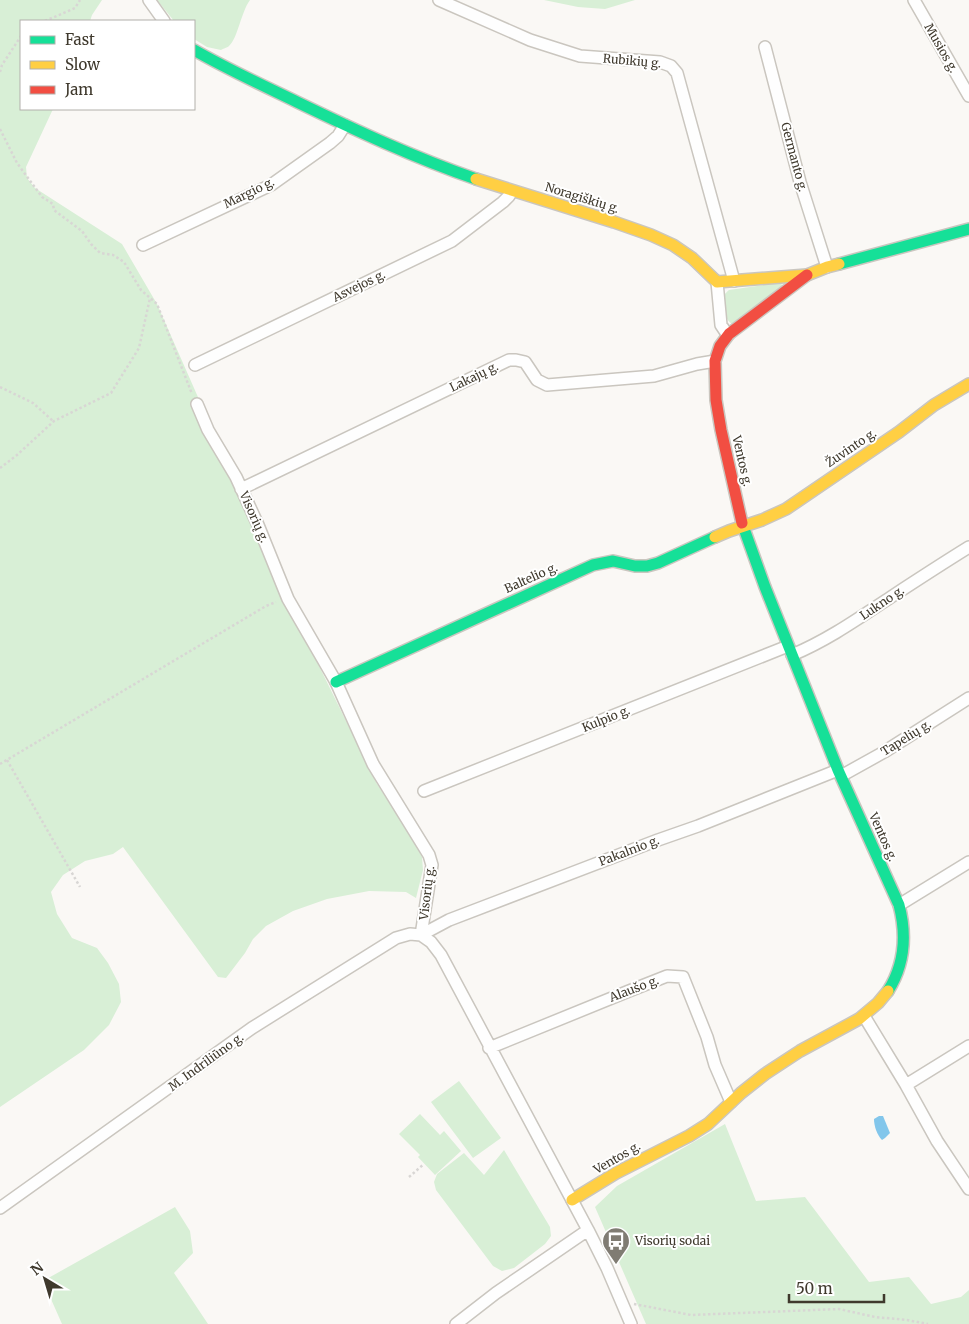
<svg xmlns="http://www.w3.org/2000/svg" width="969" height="1324" viewBox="0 0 969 1324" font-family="Merriweather,serif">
<rect width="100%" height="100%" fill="#faf8f5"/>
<path fill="#d8efd6" d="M0 0H102L92 15 90 21H21V109H53L26 167 27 178 35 188 122 244 157 304 293 613 377 784 412 837 422 857 423 870 416 898 406 892 369 891 327 899 293 911 266 926 253 939 245 953 226 978 218 977 123 847 113 854 85 861 63 875 51 892 57 914 72 938 97 948 108 963 119 984 121 1002 109 1025 84 1050 0 1107Z
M157 0H250C241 12 238 38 229 46 228 47 223 49 221 50L207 47 194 39V21H174Z
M544 0H635L605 9 578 7Z
M778 283 783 285 732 324C724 319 722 305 724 296 725 293 727 292 729 290Z
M459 1081 501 1138 473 1158 431 1102Z
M420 1114 440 1135 444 1131 461 1151 435 1175 418 1157 420 1155 399 1134Z
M725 1124 756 1201 805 1197 869 1282 909 1277 931 1304 961 1297 969 1290V1324H646L595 1207 617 1186Z
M504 1150 550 1227 551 1236 545 1244 514 1268 502 1271 493 1266 436 1190 434 1182 437 1174 464 1153 484 1175Z
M175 1207 190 1231 193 1253 174 1273 208 1324H62L43 1281Z"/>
<path fill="#82c6eb" d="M879 1116H883L890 1133 885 1138 882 1140C877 1135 874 1126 874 1119Z"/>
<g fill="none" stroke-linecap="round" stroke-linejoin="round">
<g stroke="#cac6bf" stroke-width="14">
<path id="street" d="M149 0 164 21
M439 0 530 40 580 56 660 62 671 66 677 73 734 281
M914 0 969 96
M765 47 800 182 827 267
M143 245 271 185 330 143 338 136 345 125
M717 282 721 325 725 331 729 334
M195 365 452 241 503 202 509 196 512 191
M197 404 208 430 236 477 258 525 288 599 336 682 373 764 429 855 432 865 421 935
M241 489 509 360H516L525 362 537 380 547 385 654 376 697 364 715 361
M792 655C828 640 859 618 891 597 917 580 943 563 969 547
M841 776 884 752 969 698
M424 791 788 646
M899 905 969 862
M421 935 449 920 658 840 698 826 838 770
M421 935 431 942 441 955 588 1230 607 1268 631 1324
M864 1016 906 1085 937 1141 969 1189
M489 1048 629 991 667 976 683 977 707 1037 715 1065 731 1102
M906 1085 969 1046
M0 1208 252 1028 396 938 410 934 421 935
M456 1324 496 1293 588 1230"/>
</g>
<g stroke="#cac6bf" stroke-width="14">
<path id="fast" d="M194 50C227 69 262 85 297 102 355 130 415 158 476 179
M839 264 969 229
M742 523 765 587 838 770 899 905C907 936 905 964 888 991
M336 682 593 565 613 561 635 566H647L658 563 715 537"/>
</g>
<g stroke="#cac6bf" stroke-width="14">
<path id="slow" d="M476 179 614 222 651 235 673 245 692 258 717 282 807 275 827 267 839 264
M715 537 729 531 762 520 786 509 899 432 934 405 969 384
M572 1200 616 1173 689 1136 708 1124 741 1093 765 1074 800 1051 859 1019 878 1003 888 991"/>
</g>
<g stroke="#cac6bf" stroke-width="14">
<path id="jam" d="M742 523 721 430 716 400 715 361 720 346 729 334 807 275"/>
</g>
<path stroke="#d8d6d4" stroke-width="2.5" stroke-dasharray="2.5 2.5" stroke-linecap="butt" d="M45 21 75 8 80 0
M0 72 2 65 21 36
M0 129 17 163 42 197 53 204 54 210 82 231 91 244 100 253 113 255 124 262 141 290 157 304 192 394
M0 387 33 403 53 421
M0 468 17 455 54 421 111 393 139 348 150 298
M7 760 80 887
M0 764 266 606 276 602
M409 1177 424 1164
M634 1304 691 1315 839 1309 875 1317 907 1320 928 1324"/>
<use href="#street" stroke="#fefefe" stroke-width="11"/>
<use href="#fast" stroke="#16e098" stroke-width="11"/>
<use href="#slow" stroke="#ffcf43" stroke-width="11"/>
<use href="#jam" stroke="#f24e42" stroke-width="11"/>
</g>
<defs>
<g id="bus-pin" transform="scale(1.4375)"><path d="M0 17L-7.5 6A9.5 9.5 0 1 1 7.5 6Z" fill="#807c73" stroke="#fff"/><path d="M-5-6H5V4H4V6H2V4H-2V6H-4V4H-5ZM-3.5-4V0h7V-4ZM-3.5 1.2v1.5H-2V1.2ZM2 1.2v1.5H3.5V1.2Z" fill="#fff"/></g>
</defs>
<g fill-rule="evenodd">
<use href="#bus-pin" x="616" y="1241"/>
</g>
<g text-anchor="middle" stroke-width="4" stroke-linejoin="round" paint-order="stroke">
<g font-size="12" fill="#3f392d" stroke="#fff">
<text transform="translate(941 48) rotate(60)" y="4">Musios g.</text>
<text transform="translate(632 61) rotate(5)" y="4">Rubikių g.</text>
<text transform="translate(794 157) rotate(75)" y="4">Germanto g.</text>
<text transform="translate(249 193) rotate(-26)" y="4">Margio g.</text>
<text transform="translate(582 198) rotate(17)" y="4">Noragiškių g.</text>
<text transform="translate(359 286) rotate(-26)" y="4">Asvejos g.</text>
<text transform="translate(474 377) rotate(-26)" y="4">Lakajų g.</text>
<text transform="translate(851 448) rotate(-34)" y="4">Žuvinto g.</text>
<text transform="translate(742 461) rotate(77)" y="4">Ventos g.</text>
<text transform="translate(254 517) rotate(66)" y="4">Visorių g.</text>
<text transform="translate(531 578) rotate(-24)" y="4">Baltelio g.</text>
<text transform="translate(882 603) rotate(-34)" y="4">Lukno g.</text>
<text transform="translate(606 719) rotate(-22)" y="4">Kulpio g.</text>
<text transform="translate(906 738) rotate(-32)" y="4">Tapelių g.</text>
<text transform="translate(883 837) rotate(66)" y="4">Ventos g.</text>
<text transform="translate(629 851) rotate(-21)" y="4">Pakalnio g.</text>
<text transform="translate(427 893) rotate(-83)" y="4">Visorių g.</text>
<text transform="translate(634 989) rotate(-21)" y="4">Alaušo g.</text>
<text transform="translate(206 1062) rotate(-36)" y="4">M. Indriliūno g.</text>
<text transform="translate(617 1158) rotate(-30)" y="4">Ventos g.</text>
</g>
<g font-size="12" fill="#3f392d" stroke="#fff" text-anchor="start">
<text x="635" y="1245">Visorių sodai</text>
</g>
</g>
<rect x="20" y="20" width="175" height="90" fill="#ffffff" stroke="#b2b0ab"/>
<rect x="30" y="36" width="25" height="8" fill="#16e098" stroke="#b2b0ab"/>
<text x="65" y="45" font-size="15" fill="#3f392d">Fast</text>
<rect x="30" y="61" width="25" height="8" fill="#ffcf43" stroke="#b2b0ab"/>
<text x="65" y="70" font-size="15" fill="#3f392d">Slow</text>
<rect x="30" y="86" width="25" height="8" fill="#f24e42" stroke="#b2b0ab"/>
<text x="65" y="95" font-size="15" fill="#3f392d">Jam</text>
<g transform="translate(45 1279) rotate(322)" stroke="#ffffff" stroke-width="4" paint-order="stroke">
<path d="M0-4L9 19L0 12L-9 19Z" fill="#3f392d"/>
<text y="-8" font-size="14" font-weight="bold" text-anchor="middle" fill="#3f392d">N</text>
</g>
<path d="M789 1294v8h95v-8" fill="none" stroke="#3f392d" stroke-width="2.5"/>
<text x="796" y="1294" font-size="15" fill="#3f392d" stroke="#ffffff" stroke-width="4" paint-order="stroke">50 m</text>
</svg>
